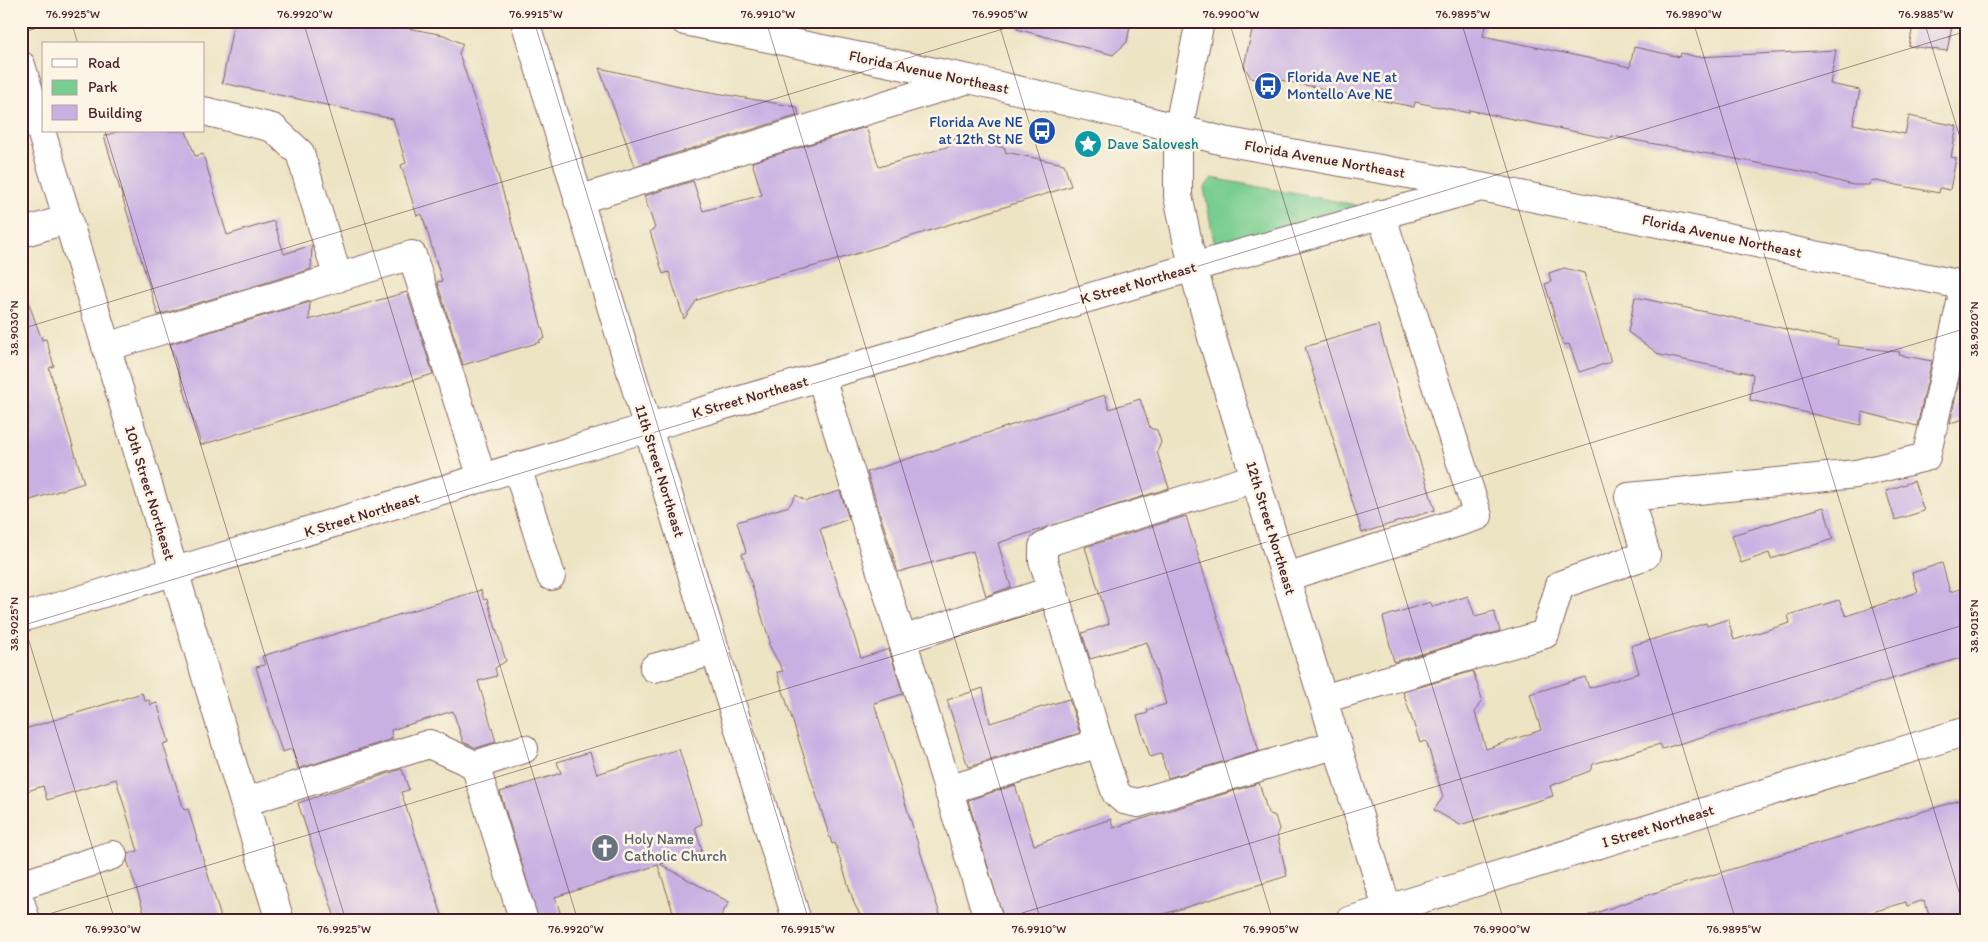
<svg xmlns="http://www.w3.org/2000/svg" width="1988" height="942" viewBox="0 0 1988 942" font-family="Itim,sans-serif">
<rect width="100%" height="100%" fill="#fcf5e5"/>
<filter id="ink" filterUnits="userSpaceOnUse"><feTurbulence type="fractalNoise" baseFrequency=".02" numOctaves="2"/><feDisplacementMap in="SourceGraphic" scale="10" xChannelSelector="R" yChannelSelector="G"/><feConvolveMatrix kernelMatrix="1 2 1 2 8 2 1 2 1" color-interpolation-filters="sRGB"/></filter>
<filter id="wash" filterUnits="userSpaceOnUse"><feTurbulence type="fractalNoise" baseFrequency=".0096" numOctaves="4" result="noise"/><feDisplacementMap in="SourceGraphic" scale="20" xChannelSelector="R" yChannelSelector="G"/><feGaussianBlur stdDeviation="1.12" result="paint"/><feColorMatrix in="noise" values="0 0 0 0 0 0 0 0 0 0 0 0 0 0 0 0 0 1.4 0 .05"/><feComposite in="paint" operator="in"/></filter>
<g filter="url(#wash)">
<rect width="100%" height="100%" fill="#ede4c4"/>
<path fill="#78cd90" stroke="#61765e" d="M1212 178 1356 205 1357 208 1215 247 1204 188Z"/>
<g id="blocks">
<path fill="#c8b0e3" d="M234 21H370L444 35 463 44 459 53 489 144 545 338 539 340 540 342 463 365 437 282 442 281 422 214 417 216 401 165 406 163 393 119 222 83Z
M1018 21H1131L1127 42 1113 55 1017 29Z
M1254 21H1451L1485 25 1483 36 1630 67 1634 47 1680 57 1681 53 1697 57 1836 50 1830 84 1860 90 1853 124 1905 134 1909 116 1957 126 1951 157 1956 158 1950 190 1940 188 1939 193 1871 180 1869 185H1853L1800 171 1612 136 1611 139 1469 110V113L1415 102 1414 107 1275 79V83L1251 78 1244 66Z
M1914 21H1953L1947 51 1909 46Z
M599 68 693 89 797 107 799 115 635 166Z
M866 127 879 167 950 146 956 137 1005 148V152L1064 164 1071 186 830 262 757 281 697 300 684 319 669 272 663 274 650 231 655 228 644 196 693 181 703 211 762 195 752 162Z
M119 131H186L195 156 203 154 227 235 274 221 284 254 312 245 311 269 158 315 104 136Z
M1564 268 1584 273 1611 362 1579 372 1569 344 1563 345 1545 284 1551 282 1549 273Z
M407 292 433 374 201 445 170 344 310 302 309 320Z
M21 293H25L42 340 46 339 54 366 49 368 84 483 21 503Z
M1635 297 1838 340 1837 345 1900 352 1899 355 1932 361 1917 426 1862 412 1861 425 1750 400 1753 374 1660 355 1628 332Z
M1378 325 1435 510 1362 533 1305 347Z
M1962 367 1967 368V418L1950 423Z
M1105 395 1109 409 1140 399 1150 428 1157 430 1161 442 1157 452 1169 488 998 543 1011 587 986 596 973 551 898 572 867 472Z
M1914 481 1924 511 1895 520 1886 491Z
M840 491 849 519 820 529 861 658 889 649 903 694 874 703 942 921H863L854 903 835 843 832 844 777 672 783 671 768 643 770 642 742 554 746 552 737 522 789 506 796 495 806 501Z
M1824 507 1833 539 1771 559 1769 553 1741 563 1732 535Z
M1186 516 1259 751 1168 778 1161 754 1150 757 1137 716 1148 713 1147 710 1166 704 1147 642 1090 659 1082 633 1109 624 1085 547Z
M1942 563 1950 592 1967 587V656L1662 749 1660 744 1593 764 1590 771 1550 786 1553 796 1460 825 1434 810 1443 797 1427 743 1425 741 1420 743 1403 692 1473 671 1482 699 1475 712 1486 749 1541 730 1530 694 1585 677 1589 688 1639 673 1631 646 1706 623 1707 626 1728 619 1734 640 1790 623 1788 615 1839 600 1846 616 1918 592 1912 573Z
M481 590 484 600 487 599 506 661 495 668 497 676 478 681 496 742 476 748 463 742 453 711 391 730 392 739 298 769 292 749 282 752 256 667 265 665 262 656Z
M1468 596 1475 616 1494 611 1500 631 1394 662 1383 617 1430 602 1433 607Z
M983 688 990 723 1069 699 1080 733 968 767 947 700Z
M142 693 145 701 149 700 151 705 157 703 169 742 163 744 184 810 188 809 222 921H147L127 860 128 854 138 851 116 779 47 800 43 786 21 793V739L26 738 25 729Z
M679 749 702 824 695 827 702 851 660 864 729 902 718 921H676L658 865 555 897 563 921H539L500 792 561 773 557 762 590 752 597 774Z
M402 769 409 790 401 792 444 921H336L298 803Z
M1259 783 1268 813 1275 816 1279 829 1277 834 1287 876 1141 921H1004L968 800 1015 785 1034 845 1111 819 1113 828Z
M1967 798V921H1931L1924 900 1907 906 1906 902 1843 921H1587V916L1666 889Z"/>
</g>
</g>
<g filter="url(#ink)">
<use href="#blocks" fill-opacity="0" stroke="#836461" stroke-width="1"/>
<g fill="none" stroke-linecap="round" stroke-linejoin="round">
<g stroke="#836461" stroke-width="30">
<path id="minor" d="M525 21 797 921
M21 65 280 921
M204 111 273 128 300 153 338 278
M1178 131 1200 21
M578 200 969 79
M21 233 68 219
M1193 267 1213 341 1391 921
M106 347 412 255 482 478
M821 377 989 921
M517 467 551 576
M1286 577 1478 516 1381 214
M1053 590 1043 561V547L1054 540 1255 478
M902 640 1053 590 1099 743 948 790
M654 668 714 651
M1323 699 1545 634 1560 585 1646 555 1629 497 1856 474 1926 457 1965 285
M1099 743 1116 793 1124 800 1138 803 1337 744
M244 802 429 744 475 765
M21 885 113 855
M21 904 26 921
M524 921 475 765 524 749
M1349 921 1967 731"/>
</g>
<g stroke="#836461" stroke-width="30">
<path id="major" d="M685 21 969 79 1130 116 1223 141 1481 187 1967 286
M1178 131V196L1193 267
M21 618 646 428 1193 267 1481 187"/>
</g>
<use href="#minor" stroke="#fff" stroke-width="28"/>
<use href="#major" stroke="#fff" stroke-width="28"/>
</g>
</g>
<path fill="none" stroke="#4a1f2b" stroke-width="1" stroke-opacity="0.45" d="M71 21 78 44M303 21 578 921M534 21 809 921M766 21 1041 921M998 21 1273 921M1229 21 1504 921M1461 21 1736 921M1693 21 1967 918M1924 21 1967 160M21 33 60 21M105 131 346 921M21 329 1029 21M21 615 115 921M21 626 1967 31M26 921 1967 328M996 921 1967 624M1966 921 1967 920"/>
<defs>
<g id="bus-disc" transform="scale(1.4375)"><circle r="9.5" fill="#1a4fb4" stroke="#fcf5e5"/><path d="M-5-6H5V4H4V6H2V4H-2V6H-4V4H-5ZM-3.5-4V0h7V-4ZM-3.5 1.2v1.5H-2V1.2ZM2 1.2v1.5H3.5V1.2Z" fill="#fff"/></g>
<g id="sight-disc" transform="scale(1.4375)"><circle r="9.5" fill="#0f9aa8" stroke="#fcf5e5"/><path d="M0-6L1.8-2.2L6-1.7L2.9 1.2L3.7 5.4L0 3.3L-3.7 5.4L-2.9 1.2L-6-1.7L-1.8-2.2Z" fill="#fff"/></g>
<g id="church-disc" transform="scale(1.4375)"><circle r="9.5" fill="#6b7280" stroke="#fcf5e5"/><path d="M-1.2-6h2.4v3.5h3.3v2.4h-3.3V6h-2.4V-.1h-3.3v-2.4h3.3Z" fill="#fff"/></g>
</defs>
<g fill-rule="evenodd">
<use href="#bus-disc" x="1268" y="86"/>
<use href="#bus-disc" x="1042" y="131"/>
<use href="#sight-disc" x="1088" y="144"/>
<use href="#church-disc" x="605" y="848"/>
</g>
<g text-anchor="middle" stroke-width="5" stroke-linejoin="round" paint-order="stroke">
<g font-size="15" fill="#4a1f2b" stroke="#fcf5e5">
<text transform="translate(929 72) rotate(12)" y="5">Florida Avenue Northeast</text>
<text transform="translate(1325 159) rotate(10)" y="5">Florida Avenue Northeast</text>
<text transform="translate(1722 236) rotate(12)" y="5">Florida Avenue Northeast</text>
<text transform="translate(1138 283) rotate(-16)" y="5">K Street Northeast</text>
<text transform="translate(750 397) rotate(-16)" y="5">K Street Northeast</text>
<text transform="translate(660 471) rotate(73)" y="5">11th Street Northeast</text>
<text transform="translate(150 493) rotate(73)" y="5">10th Street Northeast</text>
<text transform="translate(362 515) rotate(-17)" y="5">K Street Northeast</text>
<text transform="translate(1271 528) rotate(73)" y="5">12th Street Northeast</text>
<text transform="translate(1658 826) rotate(-17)" y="5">I Street Northeast</text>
</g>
<g font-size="15" fill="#164399" stroke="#fcf5e5" text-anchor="start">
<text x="1287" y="82">Florida Ave NE at<tspan x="1287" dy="17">Montello Ave NE</tspan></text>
<text x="1023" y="127" text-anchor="end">Florida Ave NE<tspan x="1023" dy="17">at 12th St NE</tspan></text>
</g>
<g font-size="15" fill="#0d838f" stroke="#fcf5e5" text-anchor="start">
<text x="1107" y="149">Dave Salovesh</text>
</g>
<g font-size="15" fill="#5b616d" stroke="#fcf5e5" text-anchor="start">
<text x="624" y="844">Holy Name<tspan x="624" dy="17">Catholic Church</tspan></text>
</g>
</g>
<rect width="1988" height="942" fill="none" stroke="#fcf5e5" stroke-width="55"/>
<rect x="42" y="42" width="162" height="90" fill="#fcf5e5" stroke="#b59f9b"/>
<rect x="52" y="59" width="25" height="8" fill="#ffffff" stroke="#b59f9b"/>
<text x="88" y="68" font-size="15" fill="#4a1f2b">Road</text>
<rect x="52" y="80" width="25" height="15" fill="#78cd90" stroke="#b59f9b"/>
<text x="88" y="92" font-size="15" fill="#4a1f2b">Park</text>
<rect x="52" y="105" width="25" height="15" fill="#c8b0e3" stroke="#b59f9b"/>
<text x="88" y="118" font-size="15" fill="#4a1f2b">Building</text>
<rect x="28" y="28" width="1932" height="886" fill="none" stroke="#4a1f2b" stroke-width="2"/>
<g font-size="12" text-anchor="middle" fill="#4a1f2b">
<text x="73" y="18">76.9925°W</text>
<text x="305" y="18">76.9920°W</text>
<text x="536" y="18">76.9915°W</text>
<text x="768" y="18">76.9910°W</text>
<text x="1000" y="18">76.9905°W</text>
<text x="1231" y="18">76.9900°W</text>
<text x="1463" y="18">76.9895°W</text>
<text x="1694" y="18">76.9890°W</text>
<text x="1926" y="18">76.9885°W</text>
<text transform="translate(14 328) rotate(-90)" y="4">38.9030°N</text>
<text transform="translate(1974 329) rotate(-90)" y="4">38.9020°N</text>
<text transform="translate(14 624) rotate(-90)" y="4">38.9025°N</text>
<text transform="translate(1974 626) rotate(-90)" y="4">38.9015°N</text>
<text x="113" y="933">76.9930°W</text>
<text x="344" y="933">76.9925°W</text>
<text x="576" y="933">76.9920°W</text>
<text x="808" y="933">76.9915°W</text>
<text x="1039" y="933">76.9910°W</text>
<text x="1271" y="933">76.9905°W</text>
<text x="1502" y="933">76.9900°W</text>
<text x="1734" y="933">76.9895°W</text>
</g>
</svg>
